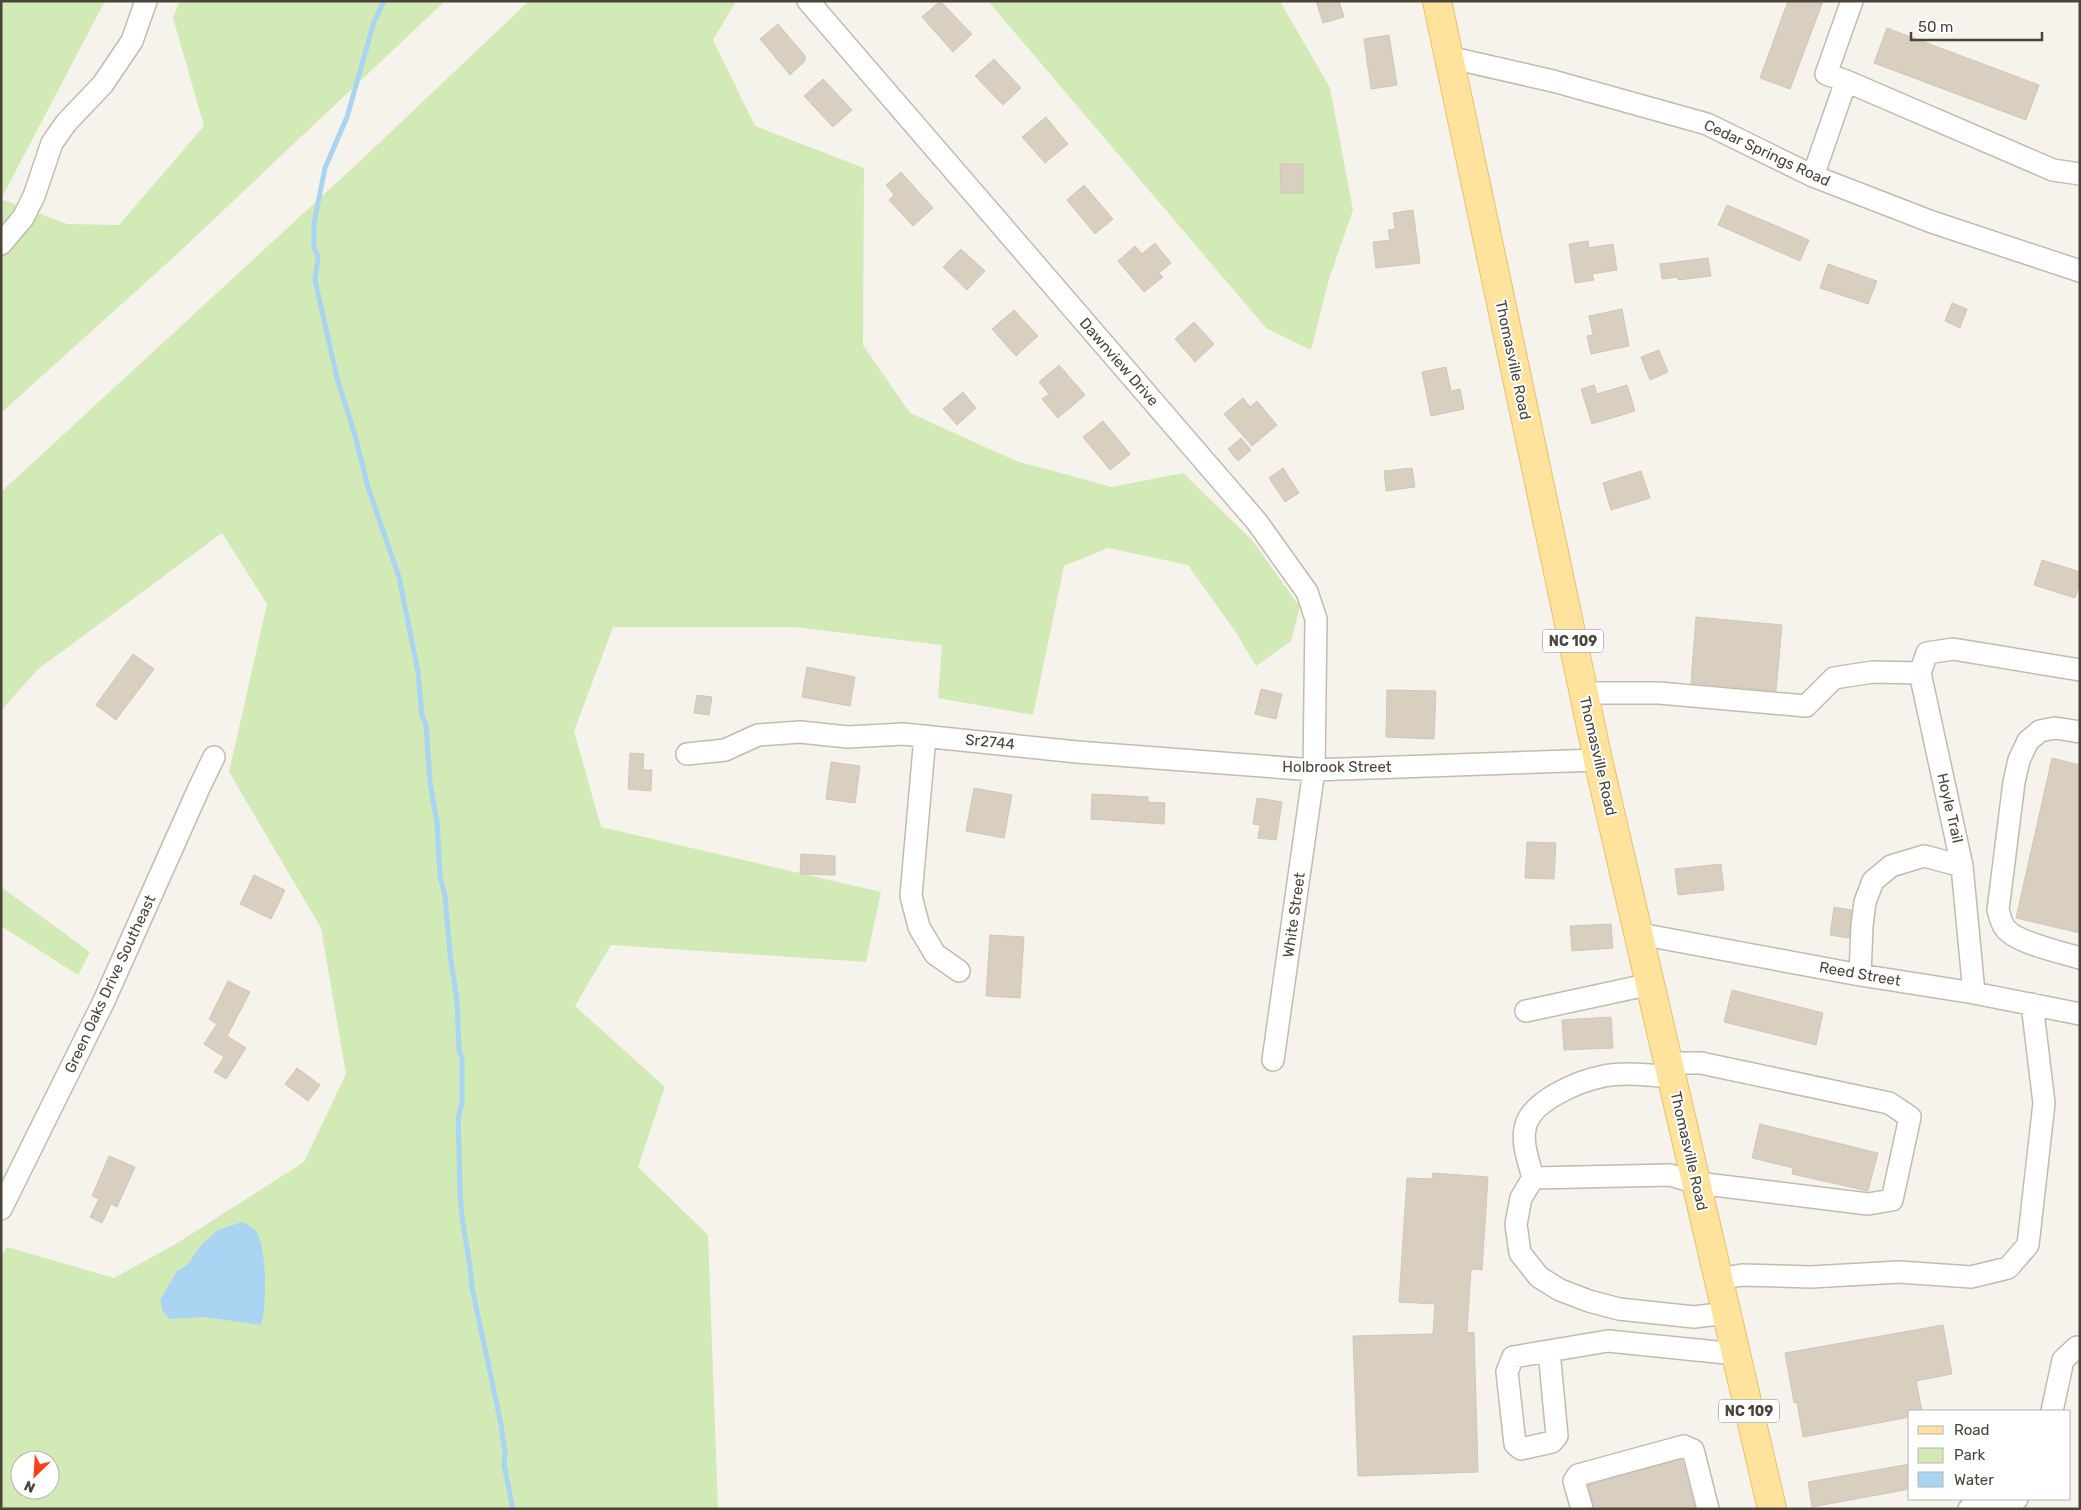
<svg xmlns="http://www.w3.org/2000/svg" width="2081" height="1510" viewBox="0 0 2081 1510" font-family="Rubik,sans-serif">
<rect width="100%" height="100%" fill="#f6f3ec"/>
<path fill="#d2eab5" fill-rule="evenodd" d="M1 1H105L1 199Z
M180 1H445L176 255 1 413V199L67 224 119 225 204 126 173 18Z
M529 1H736L713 40 755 126 864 168 863 345 910 413 1016 461 1112 487 1183 473 1252 540 1300 607 1291 641 1256 666 1237 634 1188 565 1108 548 1064 566 1033 715 938 698 942 645 794 627H613L574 731 601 827 881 892 866 962 611 945 575 1006 665 1087 638 1167 708 1235 718 1509H1V1257L7 1247 114 1278 174 1245 304 1162 346 1074 321 928 229 772 267 604 222 533 37 670 1 711V492L358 163ZM20 1460H50V1490H20Z
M988 1H1280L1330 88 1353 210 1329 279 1311 350 1266 328Z
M1 887 90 952 78 975 1 926Z"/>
<path fill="#a9d4f2" d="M242 1222C247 1225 253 1227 256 1231 267 1247 267 1306 261 1325L205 1317 170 1319 163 1312 160 1300 177 1271 187 1265 203 1243 218 1230Z"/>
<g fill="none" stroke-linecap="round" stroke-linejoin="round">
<path stroke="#a9d4f2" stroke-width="5" d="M384 1 374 22 347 117 325 168 314 223V248L318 256 315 280 337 378 356 439 368 487 399 577 418 672 422 716 426 725 430 783 437 822 440 876 445 896 450 954 457 1000 459 1050 462 1059V1104C456 1117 459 1136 459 1150 460 1172 459 1194 462 1216 465 1240 471 1265 472 1288L501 1424 505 1453 504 1465 513 1509"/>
</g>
<path fill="#d8cfc1" stroke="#d3c7b4" d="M940 1 972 34 953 52 922 17Z
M1316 1H1339L1344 17 1323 23Z
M1788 1H1823L1790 89 1760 78Z
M778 24 805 56V61L790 75 760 39Z
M1887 28 2039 85 2026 120 1874 63Z
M1389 35 1397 85 1371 89 1364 39Z
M994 59 1021 88 1003 105 975 76Z
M823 79 852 110 833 127 804 96Z
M1046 117 1068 144 1045 163 1022 137Z
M1280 164H1303V193H1281Z
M901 172 933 208 913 226 889 200 894 195 886 185Z
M1084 185 1113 219 1095 234 1067 200Z
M1727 205 1809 240 1800 261 1718 225Z
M1413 210 1420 263 1376 268 1373 242 1390 240 1388 230 1395 229 1393 213Z
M1588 241 1589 248 1613 244 1617 270 1592 274 1594 280 1575 283 1569 244Z
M1155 243 1171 263 1159 273 1163 277 1144 292 1118 261 1135 246 1142 254Z
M961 249 985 271 967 290 943 267Z
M1708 258 1711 276 1678 280V277L1662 279 1660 264Z
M1828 264 1877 281 1868 304 1820 288Z
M1952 303 1967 309 1960 328 1945 321Z
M1622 309 1629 346 1591 354 1587 336 1593 335 1589 316Z
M1014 310 1038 336 1016 356 992 329Z
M1194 322 1214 344 1195 362 1175 339Z
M1659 350 1668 372 1650 380 1641 357Z
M1059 365 1085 395 1058 418 1042 399 1049 394 1039 382Z
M1446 367 1451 391 1460 389 1464 409 1431 416 1422 372Z
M1594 385 1597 394 1627 385 1635 411 1592 424 1581 389Z
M963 392 976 408 957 425 943 409Z
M1243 398 1250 407 1257 401 1277 425 1252 446 1224 414Z
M1103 421 1130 454 1110 470 1083 437Z
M1241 438 1251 450 1238 461 1228 449Z
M1283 468 1299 493 1285 502 1269 478Z
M1412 468 1415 487 1386 491 1384 471Z
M1641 471 1650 498 1611 510 1603 483Z
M2042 560 2080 572V582L2075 598 2034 585Z
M1696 617 1782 625 1776 691 1691 683Z
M133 654 154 669 116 720 96 705Z
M807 667 855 677 850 706 802 697Z
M1261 689 1282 694 1276 719 1255 714Z
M1387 690 1436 691 1434 739 1386 737Z
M697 695 712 697 709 715 694 713Z
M630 753 644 754 643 770H652L651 791 628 789Z
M2052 758 2080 765V933L2016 918Z
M831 762 860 766 855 803 826 799Z
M974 788 1012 795 1004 838 966 831Z
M1092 794 1148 797V802L1165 803 1164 824 1091 819Z
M1257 798 1282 802 1276 840 1258 838 1260 825 1253 824Z
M1527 842 1556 843 1554 879 1525 878Z
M801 854 835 856V875L800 874Z
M1721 864 1724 890 1678 895 1675 869Z
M254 875 285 890 271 919 240 904Z
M1834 907 1851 910 1849 938 1830 935Z
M1611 924 1613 948 1572 951 1570 926Z
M990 935 1024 937 1020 998 986 996Z
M228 981 250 992 227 1036 246 1048 226 1079 214 1072 224 1057 204 1044 217 1024 209 1019Z
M1732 990 1823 1013 1816 1045 1724 1022Z
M1611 1017 1613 1048 1564 1050 1562 1020Z
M297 1068 320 1085 308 1101 285 1084Z
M1760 1124 1878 1153 1868 1191 1792 1174 1793 1168 1752 1158Z
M109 1156 135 1167 117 1207 111 1204 102 1223 90 1217 99 1199 92 1196Z
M1433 1173 1488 1177 1482 1270 1471 1269 1467 1333 1474 1332 1478 1472 1358 1476 1353 1336 1433 1334 1435 1304 1399 1302 1407 1178 1432 1179Z
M1943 1325 1952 1374 1916 1381 1922 1411H1910V1417L1803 1437 1797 1402 1794 1403 1785 1353Z
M1682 1459 1695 1509H1594L1588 1485Z
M1910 1464V1489L1812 1507 1808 1482Z"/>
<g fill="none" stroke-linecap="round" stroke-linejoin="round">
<g stroke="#c2bbae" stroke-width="24">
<path id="minor" d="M808 1 1257 522 1307 592 1316 619 1314 770 1273 1060
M1448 57 1553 81 1707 124 1813 176 1932 222 2080 271
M1846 81 1826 74 1852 1
M1813 176 1846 81 2053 170 2080 174
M1 244 23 218 34 196 52 143 66 123 103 84 132 41 146 1
M1584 693H1659L1806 706 1834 678 1873 672 1920 673
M2080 732 2055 728 2040 731 2028 741 2019 760 2014 782 1998 910C2000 916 2001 923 2005 928 2016 943 2061 952 2080 958
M925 736 911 896 919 927 935 954 959 971
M687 754 725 750 758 735 800 732 848 737 903 734 1077 752 1314 770 1598 760
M1640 934 1860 975 1974 993 2080 1014
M1860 975 1862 926 1865 902 1873 881 1891 866 1924 856 1962 866
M1974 993 1962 866 1920 673 1927 653 1953 649 2080 670
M1526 1011 1651 984
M1669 1063H1701L1889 1103 1910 1117 1892 1200 1868 1204 1697 1183 1670 1175 1533 1178 1521 1198 1516 1224 1520 1253 1539 1277 1560 1290 1589 1301 1619 1309 1694 1317 1727 1313
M1533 1178C1529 1162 1522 1145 1525 1129 1529 1101 1579 1081 1604 1076 1625 1072 1651 1075 1672 1077
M1 1209 104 1001 199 788 214 757
M1719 1279 1742 1275 1811 1277 1899 1272 1971 1277 2008 1268 2028 1245 2044 1103 2032 1004
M1549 1351 1557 1436 1552 1442 1521 1449 1515 1444 1507 1372 1513 1357 1608 1341 1736 1354
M2052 1411 2063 1360 2077 1347 2080 1348
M1582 1509 1574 1481 1578 1475 1684 1446 1693 1450 1708 1509
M1969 1509 2017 1499"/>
</g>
<g stroke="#e6c16a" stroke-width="30">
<path id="major" d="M1437 1 1598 760 1772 1509"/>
</g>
<use href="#minor" stroke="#fff" stroke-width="21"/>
<use href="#major" stroke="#ffe39c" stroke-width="28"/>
</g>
<g text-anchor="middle" stroke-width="4" stroke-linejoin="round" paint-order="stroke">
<g fill="#fff" stroke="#817c74" stroke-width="1">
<rect x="1543" y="629.5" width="60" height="23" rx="4"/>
<rect x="1719" y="1399.5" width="60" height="23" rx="4"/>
</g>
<g font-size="14" font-weight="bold" fill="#4b4439">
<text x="1573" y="646">NC 109</text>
<text x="1749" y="1416">NC 109</text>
</g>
<g font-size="15" fill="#4b4439" stroke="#fff">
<text transform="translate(1767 153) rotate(25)" y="5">Cedar Springs Road</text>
<text transform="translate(1513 360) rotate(78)" y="5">Thomasville Road</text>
<text transform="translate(1119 362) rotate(49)" y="5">Dawnview Drive</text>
<text transform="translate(990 742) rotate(6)" y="5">Sr2744</text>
<text transform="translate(1598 756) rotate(77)" y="5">Thomasville Road</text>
<text x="1337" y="772">Holbrook Street</text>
<text transform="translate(1950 808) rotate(77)" y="5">Hoyle Trail</text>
<text transform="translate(1294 915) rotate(-82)" y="5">White Street</text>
<text transform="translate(1860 974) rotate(10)" y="5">Reed Street</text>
<text transform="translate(110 984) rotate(-65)" y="5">Green Oaks Drive Southeast</text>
<text transform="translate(1689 1151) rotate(77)" y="5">Thomasville Road</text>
</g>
</g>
<rect width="2081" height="1510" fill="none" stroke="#4b4439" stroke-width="5"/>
<rect x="1908" y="1410" width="162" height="90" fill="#ffffff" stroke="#b7b4b0"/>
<rect x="1918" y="1426" width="25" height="8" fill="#ffe39c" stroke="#b7b4b0"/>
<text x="1954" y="1435" font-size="15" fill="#4b4439">Road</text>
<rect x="1918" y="1448" width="25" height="15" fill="#d2eab5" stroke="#b7b4b0"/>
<text x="1954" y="1460" font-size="15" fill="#4b4439">Park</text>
<rect x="1918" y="1472" width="25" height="15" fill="#a9d4f2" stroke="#b7b4b0"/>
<text x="1954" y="1485" font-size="15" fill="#4b4439">Water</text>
<g transform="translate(35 1475) rotate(205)"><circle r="24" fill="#ffffff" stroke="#b7b4b0"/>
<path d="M0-4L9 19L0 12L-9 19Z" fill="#fc3f1d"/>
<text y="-8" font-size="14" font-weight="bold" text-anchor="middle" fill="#4b4439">N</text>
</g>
<path d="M1911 32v8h131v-8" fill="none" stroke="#4b4439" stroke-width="2.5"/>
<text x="1918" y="32" font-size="15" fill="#4b4439" stroke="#ffffff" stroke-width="4" paint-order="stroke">50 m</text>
</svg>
